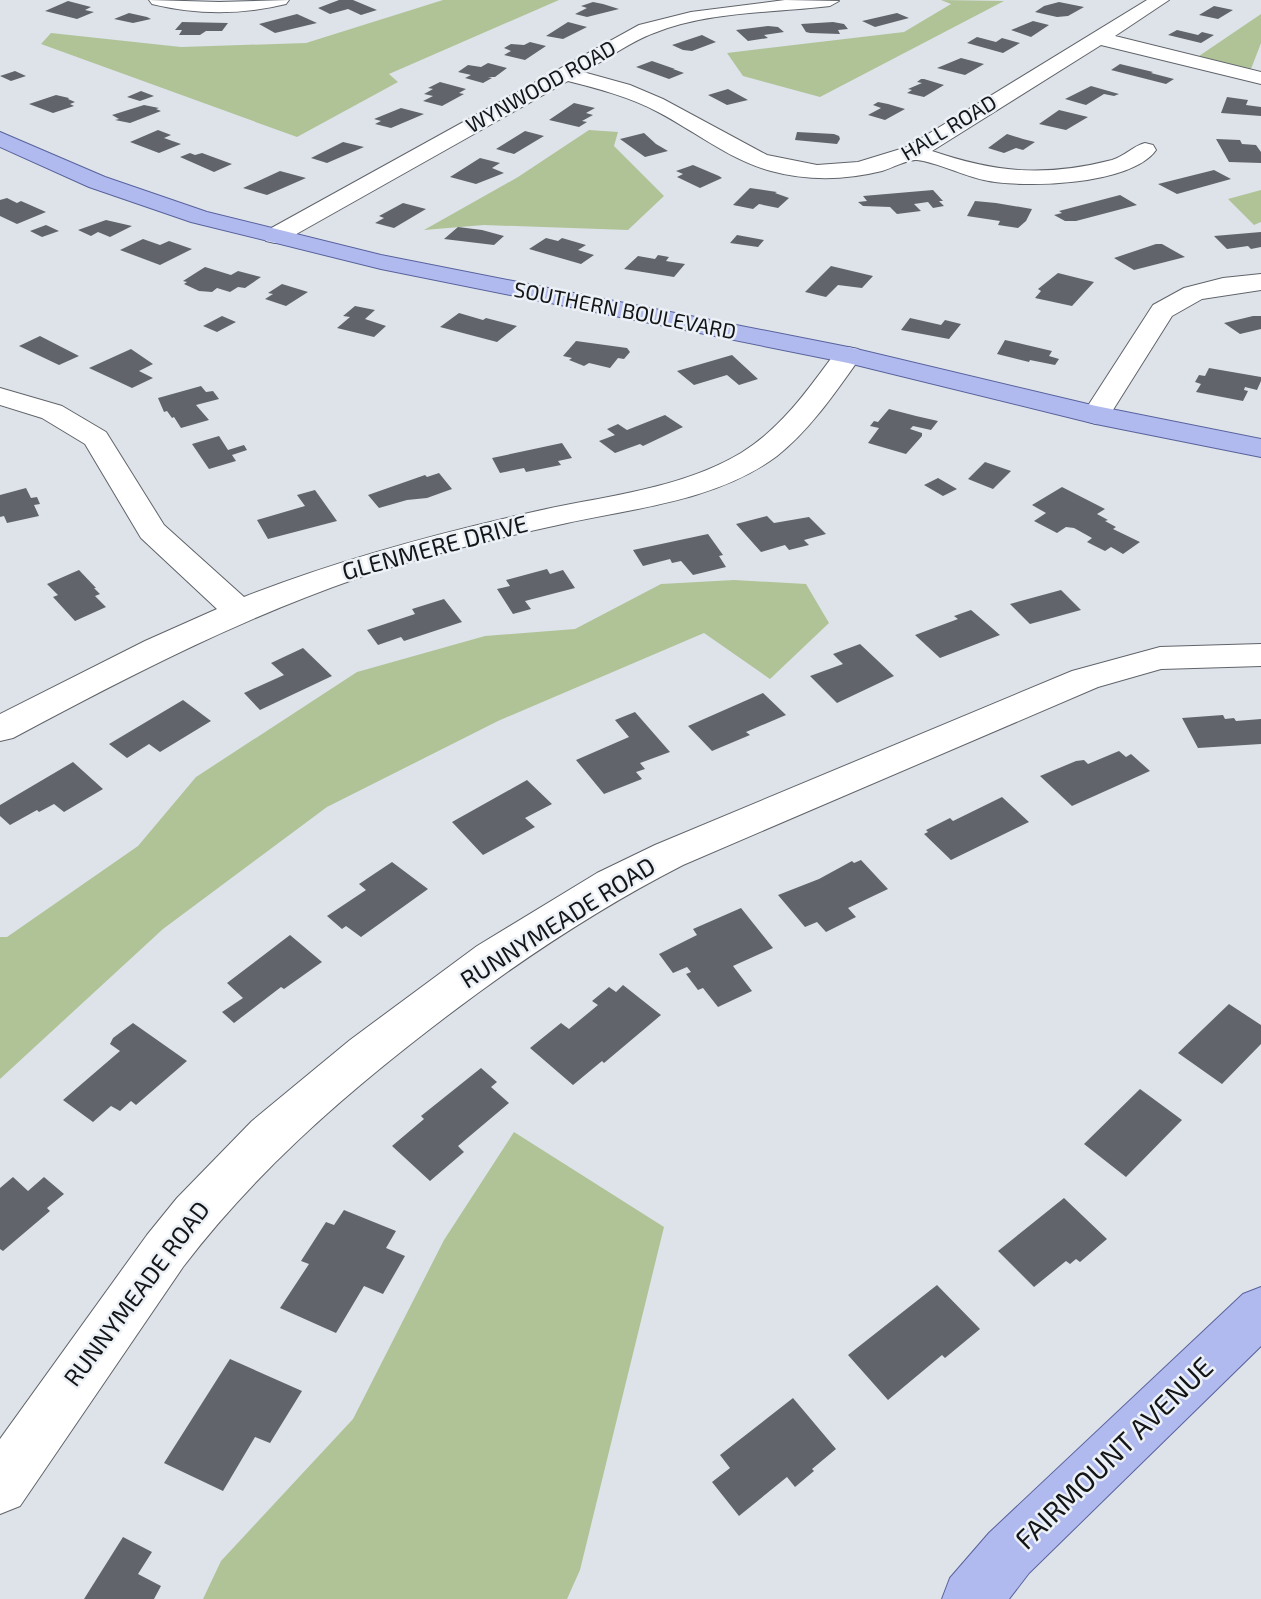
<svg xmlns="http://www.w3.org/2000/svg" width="1261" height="1599" viewBox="0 0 1261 1599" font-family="'Exo 2',sans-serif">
<rect width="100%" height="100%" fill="#dee3ea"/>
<path fill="#b0c397" d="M443 0H559L389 74 398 82 297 137 41 44 51 33 181 47 306 43Z
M941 0 1004 1 820 97 743 76 727 53 904 32 951 4Z
M1261 14V43L1251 69 1199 56Z
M589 130 618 132 614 146 664 196 628 230 484 225 424 230 518 177Z
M1261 190V222L1254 225 1228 199Z
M734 580 806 584 829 623 770 679 704 633 498 721 327 807 163 929 0 1079V937H7L138 846 196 777 357 672 485 636 575 629 661 584Z
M514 1132 664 1227 580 1570 567 1599H203L221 1561 353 1419 444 1240Z"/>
<path fill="#61656b" d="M339 0H353L377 10 361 15 348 9 330 14 318 8Z
M68 1 91 7 85 10 94 12 77 19 45 11Z
M593 2 603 4 619 9 587 17 575 14 587 8 581 6Z
M1059 2 1084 7 1068 16 1057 17 1035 12 1044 6Z
M1214 6 1233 10 1218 19 1199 15Z
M129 13 147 17 151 19 133 23 114 19Z
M897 13 909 18 875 27 862 21Z
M297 14 317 23 275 33 259 24Z
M1033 21 1049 25 1031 37 1011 30Z
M182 22 228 23 222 31H206L200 35H179L182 30H175Z
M568 22 587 27 563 39 546 36Z
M833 22 844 24 848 29 838 30 840 34 810 33 806 32 801 24Z
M768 26 778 27 784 32 764 35 768 38 748 41 736 30Z
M1177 30 1198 35 1202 32 1214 35 1201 43 1168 35Z
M702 35 716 42 692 51 683 50 672 45Z
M977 37 996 42 1002 38 1020 43 1003 53 967 43Z
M530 42 546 46 525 60 504 55 511 51 504 48 511 44 524 45Z
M961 58 984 64 965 75 937 68Z
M652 61 675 69H673L684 73 669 79 636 67Z
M488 63 507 68 495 77H488L492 78 483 83 465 78 471 75 458 72 468 65 481 67Z
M1120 64 1153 72 1151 73 1174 79 1166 84 1111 70Z
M15 71 26 76 11 81 0 76Z
M921 79H924L944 85 924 97 907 93 912 90 908 89 922 83 917 82Z
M440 82 466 89 459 93 464 94 442 106 423 101 433 96 424 94 433 89 428 88Z
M1091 86 1119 94 1114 96 1104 94 1086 105 1065 99Z
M728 89 748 100 727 105 708 95Z
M141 91 154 96 140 101 127 97Z
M56 95 69 98 68 99 75 102 70 104 74 106 53 113 29 104Z
M1227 97 1248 100 1246 105 1261 107V116L1221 113Z
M878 102 888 104 905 109 885 120 868 115 881 108 873 105Z
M574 103 595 108 586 113 593 115 582 121 587 122 579 127 549 120Z
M144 105 159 108 156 109 161 111 130 123 115 120 119 119 112 115Z
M401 108 424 114 391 128 375 124 381 121 374 119Z
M1059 110 1088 117 1066 130 1039 124Z
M158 130 171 135 164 138 181 144 159 153 130 142Z
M525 131 544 136 514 154 496 149Z
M797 132 834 134 839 136 840 139 837 144 795 140Z
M644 133 656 144 668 151 645 157 620 139Z
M1007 134 1023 139 1035 142 1023 150 1016 148 1004 153 988 148Z
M1216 139 1240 140 1242 144 1256 145 1261 152V163L1229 162Z
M343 142 364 147 327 163 311 158Z
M190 153 195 155 202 153 232 164 214 172 180 157Z
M480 158 500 163 492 168 504 173 476 184 450 177Z
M693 165 719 176 722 178 700 188 677 177 683 174 676 171Z
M1214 170 1231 179 1177 194 1158 184Z
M280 171 306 178 267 195 243 188Z
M750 188 777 192 775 193 789 198 778 208 759 204 753 209 733 205Z
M933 190 943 201H939L944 206 933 208 928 202 914 204 921 211 897 214 890 207 863 206 858 202 867 201 863 196Z
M1120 195 1137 205 1076 221H1065L1054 215 1062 213 1059 211Z
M7 198 17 203 21 201 46 212 17 224 0 216V200Z
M975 201 996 203 1032 209 1026 221 1018 228 998 225 1000 221 967 216Z
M403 203 426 209 394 228 375 223 384 218 379 216Z
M106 220 132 226 110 237 98 232 91 236 78 230Z
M46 225 59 231 42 237 30 231Z
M458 227 482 230 504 236 494 245 444 239Z
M1261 232V247L1251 249 1248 246 1227 249 1214 236Z
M737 235 764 240 758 247 730 243Z
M546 238 558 241 562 238 586 245 578 250 594 255 581 264 529 249Z
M143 239 160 245 169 241 192 249 160 265 120 250Z
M1156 244H1162L1185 257 1134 270 1114 258Z
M658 255 669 257 666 261 685 264 674 277 624 269 638 256 655 259Z
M831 266 873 276 862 288 838 285 826 297 805 292Z
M205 267 231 275 238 271 261 277 245 288 238 287 230 292 217 288 212 292 199 291 184 284 187 282 183 281Z
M1058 273 1094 282 1072 306 1035 298 1041 291 1038 289Z
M282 284 308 292 286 306 265 299 273 294 268 293Z
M355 306 375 310 365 319 386 326 374 337 337 328 350 317 343 316Z
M459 313 483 320 486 318 517 326 497 342 440 327Z
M222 316 236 322 217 332 203 326Z
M1253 316H1261V329L1240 334 1224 323Z
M910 318 941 325 945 320 961 324 949 339 901 330Z
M40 336 79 356 59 365 19 346Z
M1005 340 1052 351 1049 356 1059 359 1055 365 1030 360 1029 362 997 354Z
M576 341 627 348 630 352 624 359 618 358 610 368 589 363 584 366 569 360 572 358 563 356Z
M131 349 153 364 139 371 153 378 132 388 89 368Z
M732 355 758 379 739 385 727 375 694 385 677 371Z
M1209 368 1261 377V381L1257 390 1245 387 1244 390 1248 391 1243 401 1196 392 1201 384 1195 382 1199 375 1205 376Z
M201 386 206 392 213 391 219 399 196 405 209 420 181 428 174 417 172 418 167 411 164 412 158 398Z
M889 409 916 416 938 421 931 430 913 426 910 429 922 433V436L906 454 868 443 879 428 870 426 874 421 878 422Z
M665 415 683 427 643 446 640 444 615 453 599 441 615 435 607 429 618 424 627 430Z
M219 436 228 450 244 445 247 450 232 455 236 461 209 469 192 444Z
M562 443 572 458 558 461 561 465 526 472 524 468 500 473 492 458Z
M985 462 1011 471 993 489 968 479Z
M439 473 452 489 427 498 407 500 379 508 368 495 425 475 427 477Z
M938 478 957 489 943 496 924 485Z
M1062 487 1105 509 1097 514 1108 520 1105 521 1116 527 1113 529 1140 542 1123 554 1111 547 1105 551 1087 542 1092 538 1074 528 1066 527 1057 533 1034 521 1046 513 1032 505Z
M26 488 31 498 37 497 40 504 34 505 39 516 7 523 4 516 0 517V495Z
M315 490 337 521 268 539 257 520 305 506 297 495Z
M767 516 774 523 809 517 826 534 804 540 809 545 789 550 785 545 761 552 736 524Z
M708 534 723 555 719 556 726 567 693 575 681 561 672 563 670 559 643 566 633 550Z
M547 569 550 574 563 570 575 588 525 601 531 609 513 614 497 589 510 586 506 580Z
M79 570 96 588H94L100 594 95 596 106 607 75 621 53 597 58 595 47 584Z
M1061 590 1081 610 1030 624 1010 604Z
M444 599 462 622 404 641 401 637 378 645 367 630 415 614 412 609Z
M971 610 1000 635 940 658 915 635 958 619 954 616Z
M860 644 894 676 837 703 810 676 843 664 833 654Z
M303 648 332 676 260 710 244 693 284 675 271 663Z
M763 693 786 715 746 732 750 735 712 751 688 726Z
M183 700 211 721 160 752 149 744 127 758 109 744Z
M635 712 670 752 640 763 645 769 636 772 642 779 604 794 576 760 629 737 615 720Z
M1223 715 1225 719 1234 718 1236 721 1261 719V744L1198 748 1182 718Z
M1119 751 1126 757 1131 754 1150 771 1072 806 1040 776 1076 761 1084 760 1088 764Z
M73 762 103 789 64 812 54 804 39 812 37 810 10 825 0 816V805Z
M527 780 552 804 525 818 535 827 483 855 452 822Z
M1002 797 1029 822 951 860 924 834 928 832 926 830 950 818 953 821Z
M861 860 888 889 848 908 856 917 826 932 817 922 805 927 778 895 819 879 852 861 854 863Z
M392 862 428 889 361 937 346 926 342 929 327 916 366 890 359 884Z
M741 908 773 948 733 966 752 991 718 1007 703 988 698 990 686 974 691 972 687 967 673 973 659 954 697 935 693 929Z
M290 935 322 962 284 989 281 987 234 1023 222 1012 243 998 227 983Z
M623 985 661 1015 604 1063 602 1061 573 1085 530 1048 561 1023 569 1029 598 1005 592 1001 609 987 616 992Z
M1229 1004 1261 1025V1044L1222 1084 1178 1053Z
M133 1023 187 1061 136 1105 131 1101 120 1111 111 1106 93 1122 63 1100 120 1051 110 1044 113 1038Z
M481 1068 497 1082 491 1087 509 1103 458 1146 464 1152 430 1181 392 1146 424 1119 421 1116Z
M1140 1089 1182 1120 1126 1177 1084 1144Z
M13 1177 28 1191 44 1177 64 1194 47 1208 50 1211 3 1251 0 1249V1188Z
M1064 1198 1107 1239 1080 1262 1076 1259 1070 1264 1066 1261 1034 1287 998 1251Z
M344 1210 396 1231 386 1248 405 1256 383 1294 364 1286 336 1333 280 1308 309 1264 301 1261 326 1222 334 1225Z
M937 1285 980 1329 945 1358 942 1355 888 1400 848 1355Z
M230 1359 302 1391 270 1443 255 1437 223 1491 164 1463Z
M793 1398 836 1449 812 1469 814 1471 795 1487 787 1477 739 1516 712 1482 730 1468 720 1455Z
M123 1537 152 1552 138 1574 161 1586 154 1599H84Z"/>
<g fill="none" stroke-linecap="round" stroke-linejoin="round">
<g stroke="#60646a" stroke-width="2">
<path id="minor" d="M149 0 219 2 289 0 286 4C241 15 197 15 152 4Z
M785 0 839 1 830 6C773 13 708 11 654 33 629 42 606 60 583 72L630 85 663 99 767 155 817 165 858 162 907 147 1147 0H1169L1115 36 1261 72V84L1101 45 932 151C997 173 1045 177 1112 160 1125 156 1133 146 1145 143L1153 145 1156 150C1132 185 1023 189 984 180 964 176 936 162 917 160 908 159 892 168 882 171 846 180 808 181 771 171 730 160 696 132 658 112 630 97 599 89 568 81L284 241 275 243 266 241 263 236 266 231 639 25 691 12Z
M1261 274V290L1202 299 1172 316 1106 421 1096 424 1086 421 1082 415 1153 305 1184 288 1223 278Z
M848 347 858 349 862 355C837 390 811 429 777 456 718 500 637 508 567 523 497 538 426 555 358 578 237 620 125 678 13 738L0 741V714L145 641 217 609 141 538 85 444 42 418 0 405V388L62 406 106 432 164 525 244 597C338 560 435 534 533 512 602 496 679 490 741 453 782 428 810 387 838 349Z
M1261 644V666L1161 669 1098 687 683 865C593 911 510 967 430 1029 338 1100 253 1175 183 1267L20 1506 0 1514V1439L147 1235 177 1198 252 1121 350 1040 477 946 597 873 655 845 1072 671 1160 647Z"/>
</g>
<g stroke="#58629c" stroke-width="2">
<path id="major" d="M0 132 105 177 207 212 381 255 848 347 1096 406 1261 439V457L1096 424 848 363 381 269 191 222 89 187 0 147Z
M1261 1287V1346L1029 1573 1009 1599H942L950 1578 989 1533 1243 1294Z"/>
</g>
<use href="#minor" fill="#fff" fill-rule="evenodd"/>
<use href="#major" fill="#b1baee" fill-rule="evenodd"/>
</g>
<g text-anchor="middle" stroke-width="5" stroke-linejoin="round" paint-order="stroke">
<g font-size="21" fill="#131517" stroke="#ecf1f7">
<text transform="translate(541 87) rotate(-29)" y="7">WYNWOOD ROAD</text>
<text transform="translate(949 128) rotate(-31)" y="7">HALL ROAD</text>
<text transform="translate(625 311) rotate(11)" y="7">SOUTHERN BOULEVARD</text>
</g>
<g font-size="24" fill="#131517" stroke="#ecf1f7">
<text transform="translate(435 548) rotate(-15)" y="8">GLENMERE DRIVE</text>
<text transform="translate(558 923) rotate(-32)" y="8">RUNNYMEADE ROAD</text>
<text transform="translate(137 1294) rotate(-53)" y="8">RUNNYMEADE ROAD</text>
</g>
<g font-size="28" fill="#131517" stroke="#ecf1f7">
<text transform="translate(1114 1453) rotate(-44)" y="10">FAIRMOUNT AVENUE</text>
</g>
</g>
</svg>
